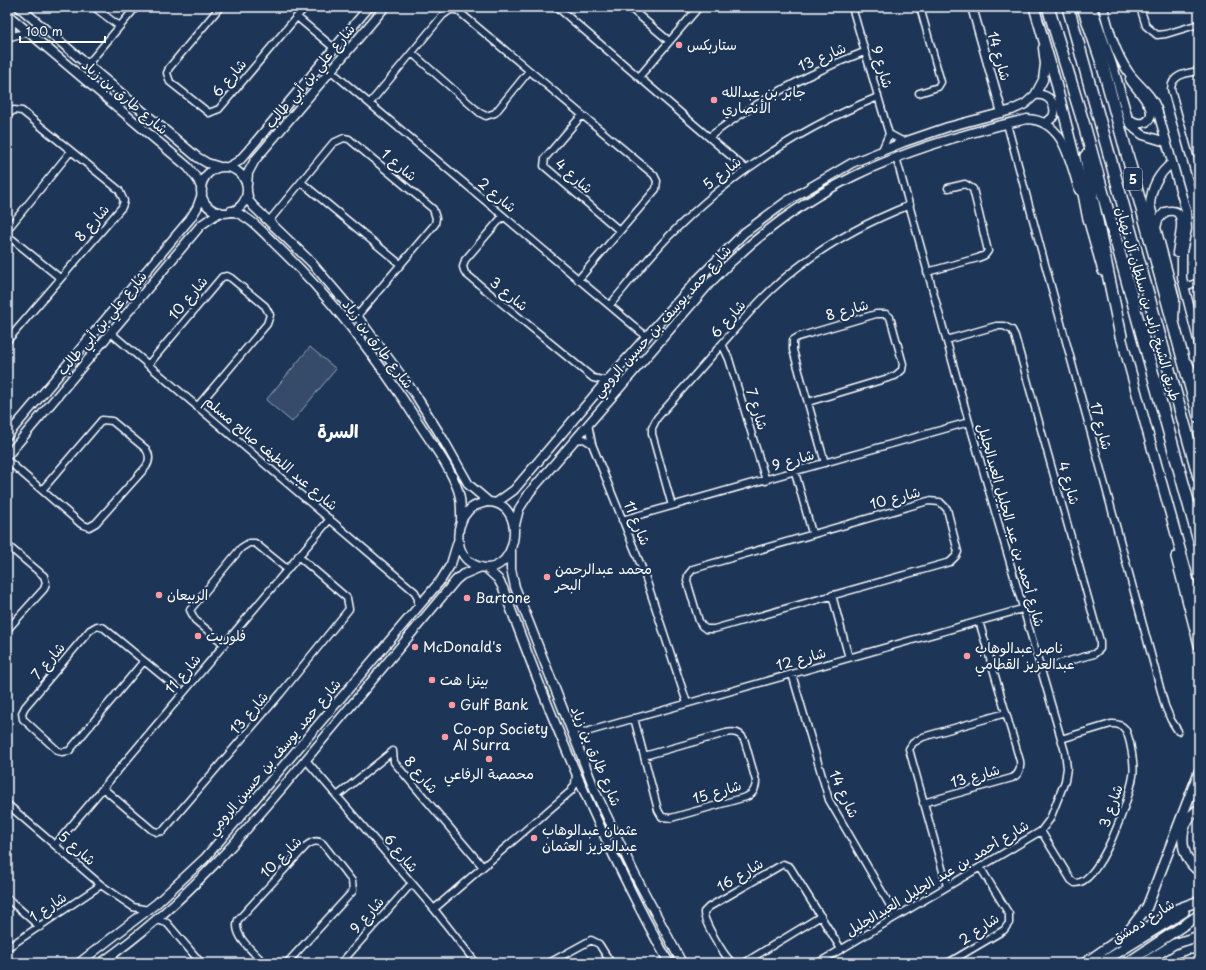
<svg xmlns="http://www.w3.org/2000/svg" width="1206" height="970" viewBox="0 0 1206 970" font-family="'Playpen Sans','Playpen Sans Arabic',sans-serif">
<rect width="100%" height="100%" fill="#1d3557"/>
<filter id="ink" filterUnits="userSpaceOnUse"><feTurbulence type="fractalNoise" baseFrequency=".025" numOctaves="2"/><feDisplacementMap in="SourceGraphic" scale="8" xChannelSelector="R" yChannelSelector="G"/><feConvolveMatrix kernelMatrix="1 2 1 2 8 2 1 2 1" color-interpolation-filters="sRGB"/></filter>
<g filter="url(#ink)">
<path fill="#364b69" stroke="#9aa5b4" d="M310 347 336 369 292 422 266 400Z"/>
<g fill="none" stroke-linecap="round" stroke-linejoin="round">
<g stroke="#fff" stroke-width="9">
<path id="street" d="M94 7 119 26
M220 7 169 68 167 73 170 82 209 113 219 109 305 7
M557 7 746 169
M629 7 669 41
M852 7 889 134
M1140 7 1146 26 1157 35 1166 34 1199 24
M297 17 334 48
M10 37 28 32
M7 41 12 33V18
M412 53 480 113 486 116 495 113 529 71
M88 64 136 7
M331 71 647 337
M1199 71C1187 73 1172 74 1171 89L1199 189
M639 77 699 7
M919 93 938 87 941 82 920 7
M370 103 443 15 450 10H457L654 175 657 181 656 189 578 280
M7 115 14 110 22 111 119 190 124 201 122 207 7 341
M582 115 545 158 544 166 620 231
M1007 124 1165 706 1171 720 1178 731
M889 134 904 142
M709 137C757 101 808 73 864 52
M882 150 889 134
M301 182 400 264
M503 216 465 260 463 267 465 273 593 378 607 381
M269 221 333 143 344 138 349 139 433 209 436 218 435 224 357 316
M7 230 71 151
M7 235 60 278
M927 272 978 258 985 255 988 251 973 189 965 184 948 188
M1184 287 1199 282
M610 305C629 282 648 258 669 236 729 175 799 129 878 97
M111 333 415 592 418 599V606
M946 340 996 326H1004L1012 330 1015 336 1100 641V649L1094 654 1040 669
M722 344 729 359 766 481
M148 365 222 277 227 276 231 278 265 306 270 315 267 324 197 407
M808 402 895 376 902 370 903 364 890 317 886 314H876L798 337 793 340V350L825 463
M588 424 592 444 644 573 687 703
M575 440 584 439 592 444
M7 460 81 524 89 527 96 523 146 467C150 461 150 455 146 449L112 421 102 420 42 490
M795 472 812 533
M928 501 940 502 947 509 958 552 956 556 950 562 714 629H706L702 626 699 621 687 581 688 575 693 569Z
M672 506 652 434V428L657 418C678 394 700 370 721 345 737 327 752 308 770 291 810 253 859 225 910 205
M622 520 969 422
M7 545 44 576 46 583 44 589 7 630
M832 595 849 658
M224 644 195 620 190 610 241 548 249 543H255L287 569
M144 661 69 751 62 752 58 751 23 719 22 713 25 707 90 630 97 626 104 628 183 693
M792 674 829 800 896 916
M634 718 658 810 662 817 671 818 746 797C753 794 756 789 756 781L745 742C742 733 735 731 726 733L644 756
M570 728 586 732 1022 609
M577 746 586 732
M393 751 394 762 483 867
M306 760 434 909 476 963
M104 789 152 830 157 832 163 831 281 693 349 609 347 598 298 556
M337 796 393 751
M923 803 1012 778C1019 775 1021 769 1020 761L979 621
M7 804 101 885 133 907 148 910
M1041 831 1071 880 1075 883C1100 885 1130 797 1133 776 1135 765 1132 754 1130 743 1127 731 1125 723 1111 724L1061 739
M55 845 330 519
M947 886 909 749 913 743 923 737 1006 713
M7 898 40 927
M434 909 571 791 575 784 576 774
M156 920 167 923 201 963
M7 948 101 885
M264 963C254 952 232 936 238 920L306 846C311 842 317 839 323 844L352 881 353 891 287 963
M341 963 411 884
M549 963 591 940 599 944 611 963
M733 963C725 958 703 921 704 912L709 907 783 864 790 867 841 949
M744 963 821 916
M818 963 1041 831 1050 819 1065 781 1067 768 1065 752 969 422 896 157
M948 963 1004 930 1009 923V914L980 867
M1174 963 1189 958H1199"/>
</g>
<g stroke="#fff" stroke-width="11">
<path id="secondary" d="M19 7 197 157 207 163 220 167
M972 7 1002 113
M1092 7 1115 73 1129 122 1135 129 1143 135 1166 142
M1103 7C1109 30 1115 53 1129 73 1139 86 1151 94 1157 109L1186 211 1187 229 1182 252V278L1199 344
M7 14 188 167 198 180 202 190
M1035 95C1048 93 1058 104 1053 117L1045 124
M1128 118C1133 122 1140 125 1146 122 1162 112 1136 90 1130 79
M1172 163C1158 174 1151 187 1150 205L1175 299 1174 321
M228 167 239 161 247 152 369 7
M201 190a23 23 0 1 1 46 0a23 23 0 1 1-46 0Z
M247 185 248 173 255 160 385 7
M247 192 249 201 253 206 311 262 357 316 415 394 443 439 469 485 489 502
M231 211C248 215 262 231 274 243 331 297 378 359 420 425 433 445 450 467 458 490 462 501 461 512 461 523
M1156 228 1158 220 1165 212C1191 204 1178 241 1177 253
M7 436 190 219 197 208 202 194
M7 456 201 225 220 212
M487 502C532 501 516 587 473 564 455 554 454 526 468 511 473 505 480 504 487 502Z
M496 503 514 490 597 392 697 280 744 233 787 201 852 163 904 142 948 127 1012 110 1025 104 1035 95 1043 80 1045 64 1043 48
M514 529 519 509 530 492 710 283C802 186 899 148 1027 119 1064 120 1070 162 1079 190
M511 550V569L515 587 596 793 635 875 682 963
M486 568 498 579 503 588C550 716 602 843 669 963
M79 963 157 903 205 858 441 580 451 564 458 541
M101 963C192 899 254 822 324 738 368 685 412 633 456 580L462 575 481 567"/>
</g>
<g stroke="#fff" stroke-width="12">
<path id="primary" d="M1034 7 1055 79 1080 178 1087 215 1103 271
M1119 329 1199 617
M1188 364 1199 388
M1176 557 1199 645
M1199 809C1177 823 1178 856 1199 871
M1123 942 1177 909 1199 901
M1085 963 1121 938 1131 928 1147 907 1199 772
M1101 963 1184 912
M1127 963 1199 915
M1144 963 1174 944 1199 936"/>
</g>
<g stroke="#fff" stroke-width="14">
<path id="highway" d="M1048 7 1084 125 1199 541
M1068 7 1199 477
M1083 7 1102 63 1199 417
M1086 156 1092 197 1121 336"/>
</g>
<use href="#street" stroke="#1d3557" stroke-width="6"/>
<use href="#secondary" stroke="#1d3557" stroke-width="8"/>
<use href="#primary" stroke="#1d3557" stroke-width="9"/>
<use href="#highway" stroke="#1d3557" stroke-width="11"/>
</g>
</g>
<g fill="#ff9aa2" stroke="#1d3557" stroke-width="1.5">
<circle cx="679" cy="45" r="4"/>
<circle cx="714" cy="100" r="4"/>
<circle cx="547" cy="577" r="4"/>
<circle cx="159" cy="595" r="4"/>
<circle cx="467" cy="598" r="4"/>
<circle cx="198" cy="636" r="4"/>
<circle cx="415" cy="647" r="4"/>
<circle cx="967" cy="656" r="4"/>
<circle cx="432" cy="680" r="4"/>
<circle cx="452" cy="705" r="4"/>
<circle cx="445" cy="737" r="4"/>
<circle cx="489" cy="759" r="4"/>
<circle cx="534" cy="838" r="4"/>
</g>
<g text-anchor="middle" stroke-width="4" stroke-linejoin="round" paint-order="stroke">
<rect fill="#1d3557" stroke="#bbc2cd" stroke-width="1" x="1124" y="168" width="18" height="22" rx="3"/>
<g font-size="13" font-weight="bold" fill="#fff">
<text x="1133" y="184">5</text>
</g>
<g font-size="14" fill="#fff" stroke="#1d3557" text-anchor="start">
<text x="687" y="50">ستاربكس</text>
<text x="722" y="97">جابر بن عبدالله<tspan x="722" dy="16">الأنصاري</tspan></text>
<text x="555" y="574">محمد عبدالرحمن<tspan x="555" dy="16">البحر</tspan></text>
<text x="167" y="600">الربيعان</text>
<text x="475" y="603">Bartone</text>
<text x="206" y="641">فلوريت</text>
<text x="423" y="652">McDonald's</text>
<text x="975" y="653">ناصر عبدالوهاب<tspan x="975" dy="16">عبدالعزيز القطامي</tspan></text>
<text x="440" y="685">بيتزا هت</text>
<text x="460" y="710">Gulf Bank</text>
<text x="453" y="734">Co-op Society<tspan x="453" dy="16">Al Surra</tspan></text>
<text x="489" y="779" text-anchor="middle">محمصة الرفاعي</text>
<text x="542" y="835">عثمان عبدالوهاب<tspan x="542" dy="16">عبدالعزيز العثمان</tspan></text>
</g>
<g font-size="14" fill="#fff" stroke="#1d3557">
<text transform="translate(999 56) rotate(74)" y="5">شارع 14</text>
<text transform="translate(822 57) rotate(-24)" y="5">شارع 13</text>
<text transform="translate(882 67) rotate(73)" y="5">شارع 9</text>
<text transform="translate(310 76) rotate(-50)" y="5">شارع علي بن أبي طالب</text>
<text transform="translate(229 78) rotate(-50)" y="5">شارع 6</text>
<text transform="translate(125 97) rotate(40)" y="5">شارع طارق بن زياد</text>
<text transform="translate(399 165) rotate(40)" y="5">شارع 1</text>
<text transform="translate(722 173) rotate(-38)" y="5">شارع 5</text>
<text transform="translate(574 176) rotate(41)" y="5">شارع 4</text>
<text transform="translate(497 195) rotate(40)" y="5">شارع 2</text>
<text transform="translate(92 223) rotate(-49)" y="5">شارع 8</text>
<text transform="translate(509 294) rotate(39)" y="5">شارع 3</text>
<text transform="translate(188 298) rotate(-50)" y="5">شارع 10</text>
<text transform="translate(1148 304) rotate(74)" y="5">طريق الشيخ زايد بن سلطان آل نهيان</text>
<text transform="translate(847 310) rotate(-16)" y="5">شارع 8</text>
<text transform="translate(728 319) rotate(-49)" y="5">شارع 6</text>
<text transform="translate(662 321) rotate(-48)" y="5">شارع حمد يوسف بن حسين الرومي</text>
<text transform="translate(102 323) rotate(-50)" y="5">شارع علي بن أبي طالب</text>
<text transform="translate(378 344) rotate(53)" y="5">شارع طارق بن زياد</text>
<text transform="translate(757 409) rotate(73)" y="5">شارع 7</text>
<text transform="translate(1101 426) rotate(75)" y="5">شارع 17</text>
<text transform="translate(271 453) rotate(40)" y="5">شارع عبد اللطيف صالح مسلم</text>
<text transform="translate(793 460) rotate(-16)" y="5">شارع 9</text>
<text transform="translate(1069 483) rotate(74)" y="5">شارع 4</text>
<text transform="translate(895 498) rotate(-15)" y="5">شارع 10</text>
<text transform="translate(637 523) rotate(67)" y="5">شارع 11</text>
<text transform="translate(1011 525) rotate(74)" y="5">شارع أحمد بن عبد الجليل العبدالجليل</text>
<text transform="translate(801 659) rotate(-16)" y="5">شارع 12</text>
<text transform="translate(48 661) rotate(-50)" y="5">شارع 7</text>
<text transform="translate(183 674) rotate(-50)" y="5">شارع 11</text>
<text transform="translate(249 713) rotate(-50)" y="5">شارع 13</text>
<text transform="translate(596 756) rotate(67)" y="5">شارع طارق بن زياد</text>
<text transform="translate(274 757) rotate(-50)" y="5">شارع حمد يوسف بن حسين الرومي</text>
<text transform="translate(421 775) rotate(50)" y="5">شارع 8</text>
<text transform="translate(975 776) rotate(-16)" y="5">شارع 13</text>
<text transform="translate(717 792) rotate(-17)" y="5">شارع 15</text>
<text transform="translate(844 794) rotate(65)" y="5">شارع 14</text>
<text transform="translate(1111 806) rotate(-71)" y="5">شارع 3</text>
<text transform="translate(77 848) rotate(41)" y="5">شارع 5</text>
<text transform="translate(401 853) rotate(50)" y="5">شارع 6</text>
<text transform="translate(281 857) rotate(-45)" y="5">شارع 10</text>
<text transform="translate(740 875) rotate(-31)" y="5">شارع 16</text>
<text transform="translate(937 878) rotate(-31)" y="5">شارع أحمد بن عبد الجليل العبدالجليل</text>
<text transform="translate(48 907) rotate(-34)" y="5">شارع 1</text>
<text transform="translate(367 915) rotate(-49)" y="5">شارع 9</text>
<text transform="translate(1143 921) rotate(-32)" y="5">شارع دمشق</text>
<text transform="translate(979 929) rotate(-34)" y="5">شارع 2</text>
</g>
<g font-size="18" font-weight="bold" fill="#fff" stroke="#1d3557">
<text x="338" y="438">السرة</text>
</g>
</g>
<rect width="1206" height="970" fill="none" stroke="#1d3557" stroke-width="24"/>
<rect x="12" y="12" width="1182" height="946" fill="none" stroke="#fff" stroke-width="1.5" filter="url(#ink)"/>
<path d="M20 36v6h85v-6" fill="none" stroke="#ffffff" stroke-width="2"/>
<text x="26" y="36" font-size="12" fill="#ffffff" stroke="#1d3557" stroke-width="3" paint-order="stroke">100 m</text>
</svg>
